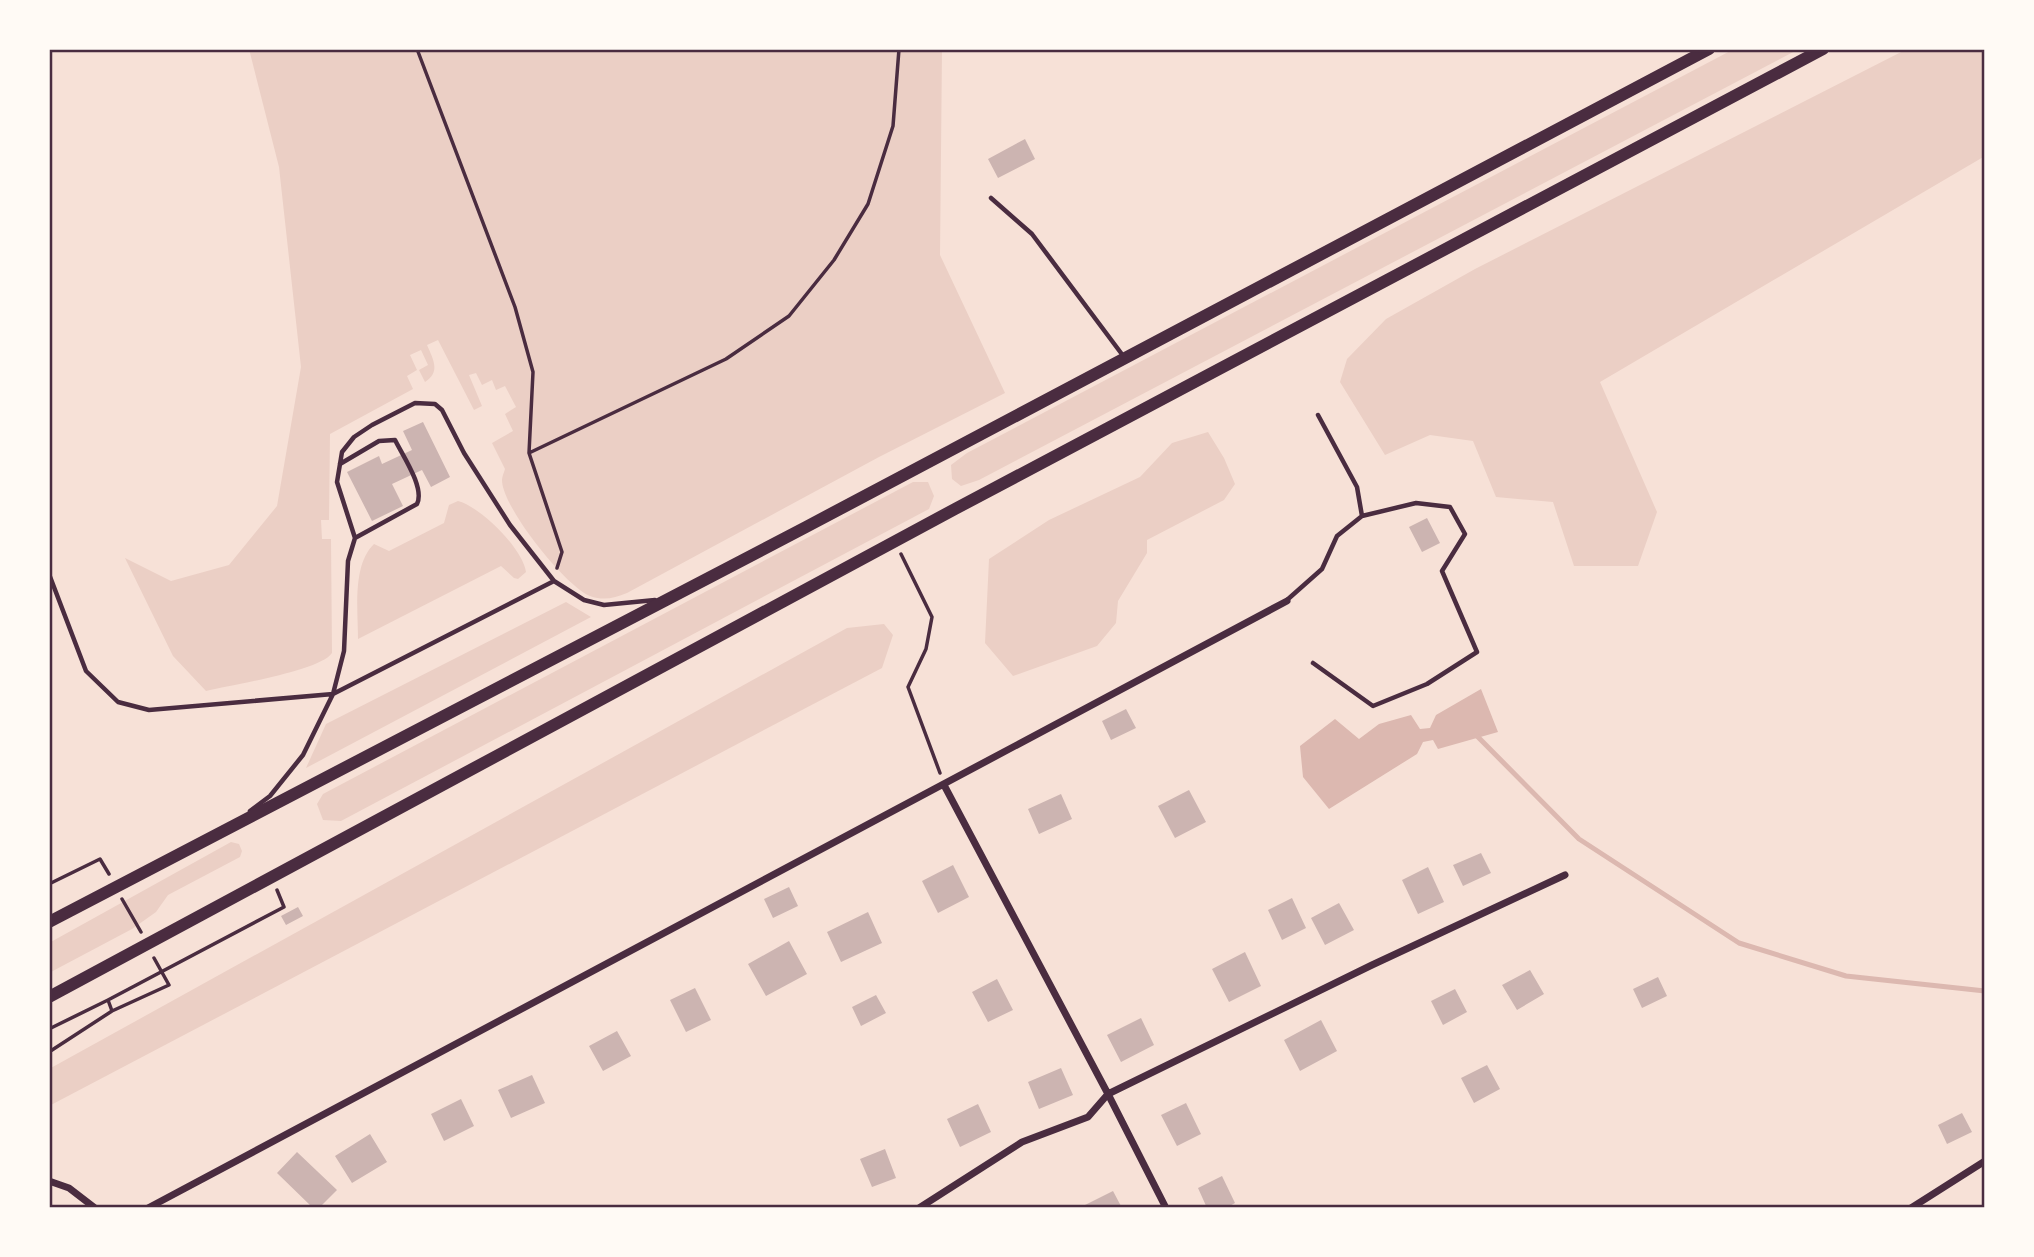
<svg xmlns="http://www.w3.org/2000/svg" width="2034" height="1257" viewBox="0 0 2034 1257" font-family="Mulish,sans-serif">
<rect width="100%" height="100%" fill="#f7e1d7"/>
<path fill="#ebcfc5" d="M249 49H942L940 255 1005 393 879 457 627 593C614 598 604 601 590 596 565 586 502 507 502 480 502 476 504 473 505 469L492 443 513 431 505 414 516 407 505 386 496 390 492 380 482 385 476 373 469 375 482 406 474 410 438 340 427 345C433 359 441 372 425 382L419 370 428 365 421 350 410 355 417 370 407 376 413 389 330 434 329 520H321L322 539H331L332 653C320 671 231 685 206 691L173 656 125 558 171 581 229 565 277 506 301 367 279 167Z
M1734 49H1799L979 480 961 486 952 479 951 465 967 453Z
M1907 49H1985V156L1600 382 1657 512 1638 566H1574L1553 502 1496 497 1473 441 1430 435 1385 455 1340 382 1347 359 1386 319 1475 269Z
M1208 432 1224 458 1235 484 1224 500 1147 540V553L1118 601 1116 623 1097 646 1013 676 985 643 989 559 1049 520 1140 477 1172 443Z
M913 482H928L934 496 929 509 341 821 323 820 317 804 323 794Z
M458 501C481 507 523 549 526 572L518 579 514 578 501 566 358 639C358 611 352 565 374 544L389 551 444 523 449 505Z
M566 602 591 617 306 768 326 724Z
M884 624 893 635 882 668 49 1106V1069L847 628Z
M231 842 239 844 242 851 240 857 168 895 156 912 132 929 49 973V943Z"/>
<path fill="#dcb8b0" d="M1481 689 1498 732 1438 749 1433 740 1423 742 1417 754 1329 809 1303 777 1300 746 1335 719 1359 739 1379 724 1411 715 1420 729 1430 728 1436 715Z"/>
<g fill="none" stroke-linecap="round" stroke-linejoin="round">
<path stroke="#dcb8b0" stroke-width="5" d="M1475 734 1579 839 1739 943 1846 976 1985 991"/>
</g>
<path fill="#ccb4b1" d="M1025 139 1035 159 998 178 988 159Z
M423 422 450 477 431 487 422 470 392 484 403 506 372 521 347 472 379 456 382 464 412 450 403 431Z
M1427 518 1440 543 1422 552 1409 527Z
M1126 709 1136 728 1111 740 1102 721Z
M1189 790 1206 822 1175 838 1158 806Z
M1061 794 1072 819 1039 834 1028 809Z
M1481 853 1491 873 1463 886 1453 865Z
M953 865 969 897 938 913 922 881Z
M1428 867 1444 902 1418 914 1402 880Z
M789 887 798 906 773 918 764 899Z
M1292 898 1306 928 1282 940 1268 910Z
M1339 903 1354 930 1325 945 1311 918Z
M298 907 303 916 286 925 281 916Z
M868 912 882 943 841 962 827 932Z
M789 941 807 974 766 996 748 964Z
M1245 952 1261 986 1229 1002 1212 969Z
M1530 970 1544 994 1517 1010 1502 985Z
M1658 977 1667 996 1642 1008 1633 989Z
M997 979 1013 1010 988 1022 972 992Z
M695 988 711 1020 686 1032 670 1000Z
M1455 989 1467 1012 1443 1025 1431 1001Z
M876 995 886 1013 861 1026 852 1007Z
M1141 1018 1154 1045 1121 1062 1107 1035Z
M1321 1020 1337 1051 1300 1071 1284 1040Z
M617 1031 631 1056 603 1071 589 1046Z
M1487 1065 1500 1089 1474 1103 1461 1078Z
M1061 1068 1073 1095 1039 1109 1028 1082Z
M532 1075 545 1103 511 1118 498 1090Z
M461 1099 474 1126 444 1141 431 1114Z
M1186 1103 1201 1134 1177 1146 1161 1115Z
M978 1104 991 1132 960 1147 947 1119Z
M1962 1113 1972 1132 1947 1144 1938 1125Z
M370 1134 387 1162 352 1183 335 1156Z
M885 1149 896 1178 872 1187 860 1159Z
M297 1152 337 1190 319 1208H313L277 1173Z
M1222 1176 1235 1203 1226 1208H1207L1198 1188Z
M1113 1191 1122 1208H1079Z"/>
<g fill="none" stroke-linecap="round" stroke-linejoin="round">
<path stroke="#4a2c40" stroke-width="3.5" d="M417 49 515 307 533 372 529 453
M901 554 932 617 926 649 908 687 940 773
M557 568 562 552 529 453 726 359 789 316 834 260 868 204 893 126 899 49
M49 884 100 859 109 874
M122 899 141 932
M112 1011 108 1000 284 907 277 890
M49 1029 108 1000
M49 1052 112 1011 169 985 154 958"/>
<path stroke="#4a2c40" stroke-width="4.5" d="M991 198 1032 234 1124 357
M340 464 379 441 395 440C403 456 425 488 417 504L355 538
M49 574 86 671 118 702 149 710 333 694 554 581
M1287 600 1322 569 1337 536 1362 516 1357 487 1318 415
M1313 663 1373 706 1427 684 1477 652 1442 571 1465 534 1450 507 1416 503 1362 516
M250 811 270 796 303 755 333 694 344 651 348 561 355 538 337 482 342 452 354 437 372 425 415 403 435 404 442 410 464 453 510 525 554 581 584 600 604 605 655 600"/>
<path stroke="#4a2c40" stroke-width="7" d="M944 785 1108 1094 1166 1208
M49 1181 69 1188 95 1208
M148 1208 1287 601
M919 1208 1022 1142 1088 1117 1108 1094 1372 965 1565 875
M1911 1208 1985 1161"/>
<path stroke="#4a2c40" stroke-width="12" d="M49 922 806 527 1709 49
M49 997 955 509 1823 49"/>
</g>
<rect width="2034" height="1257" fill="none" stroke="#fffaf5" stroke-width="102"/>
<rect x="51" y="51" width="1932" height="1155" fill="none" stroke="#4a2c40" stroke-width="2.5"/>
</svg>
